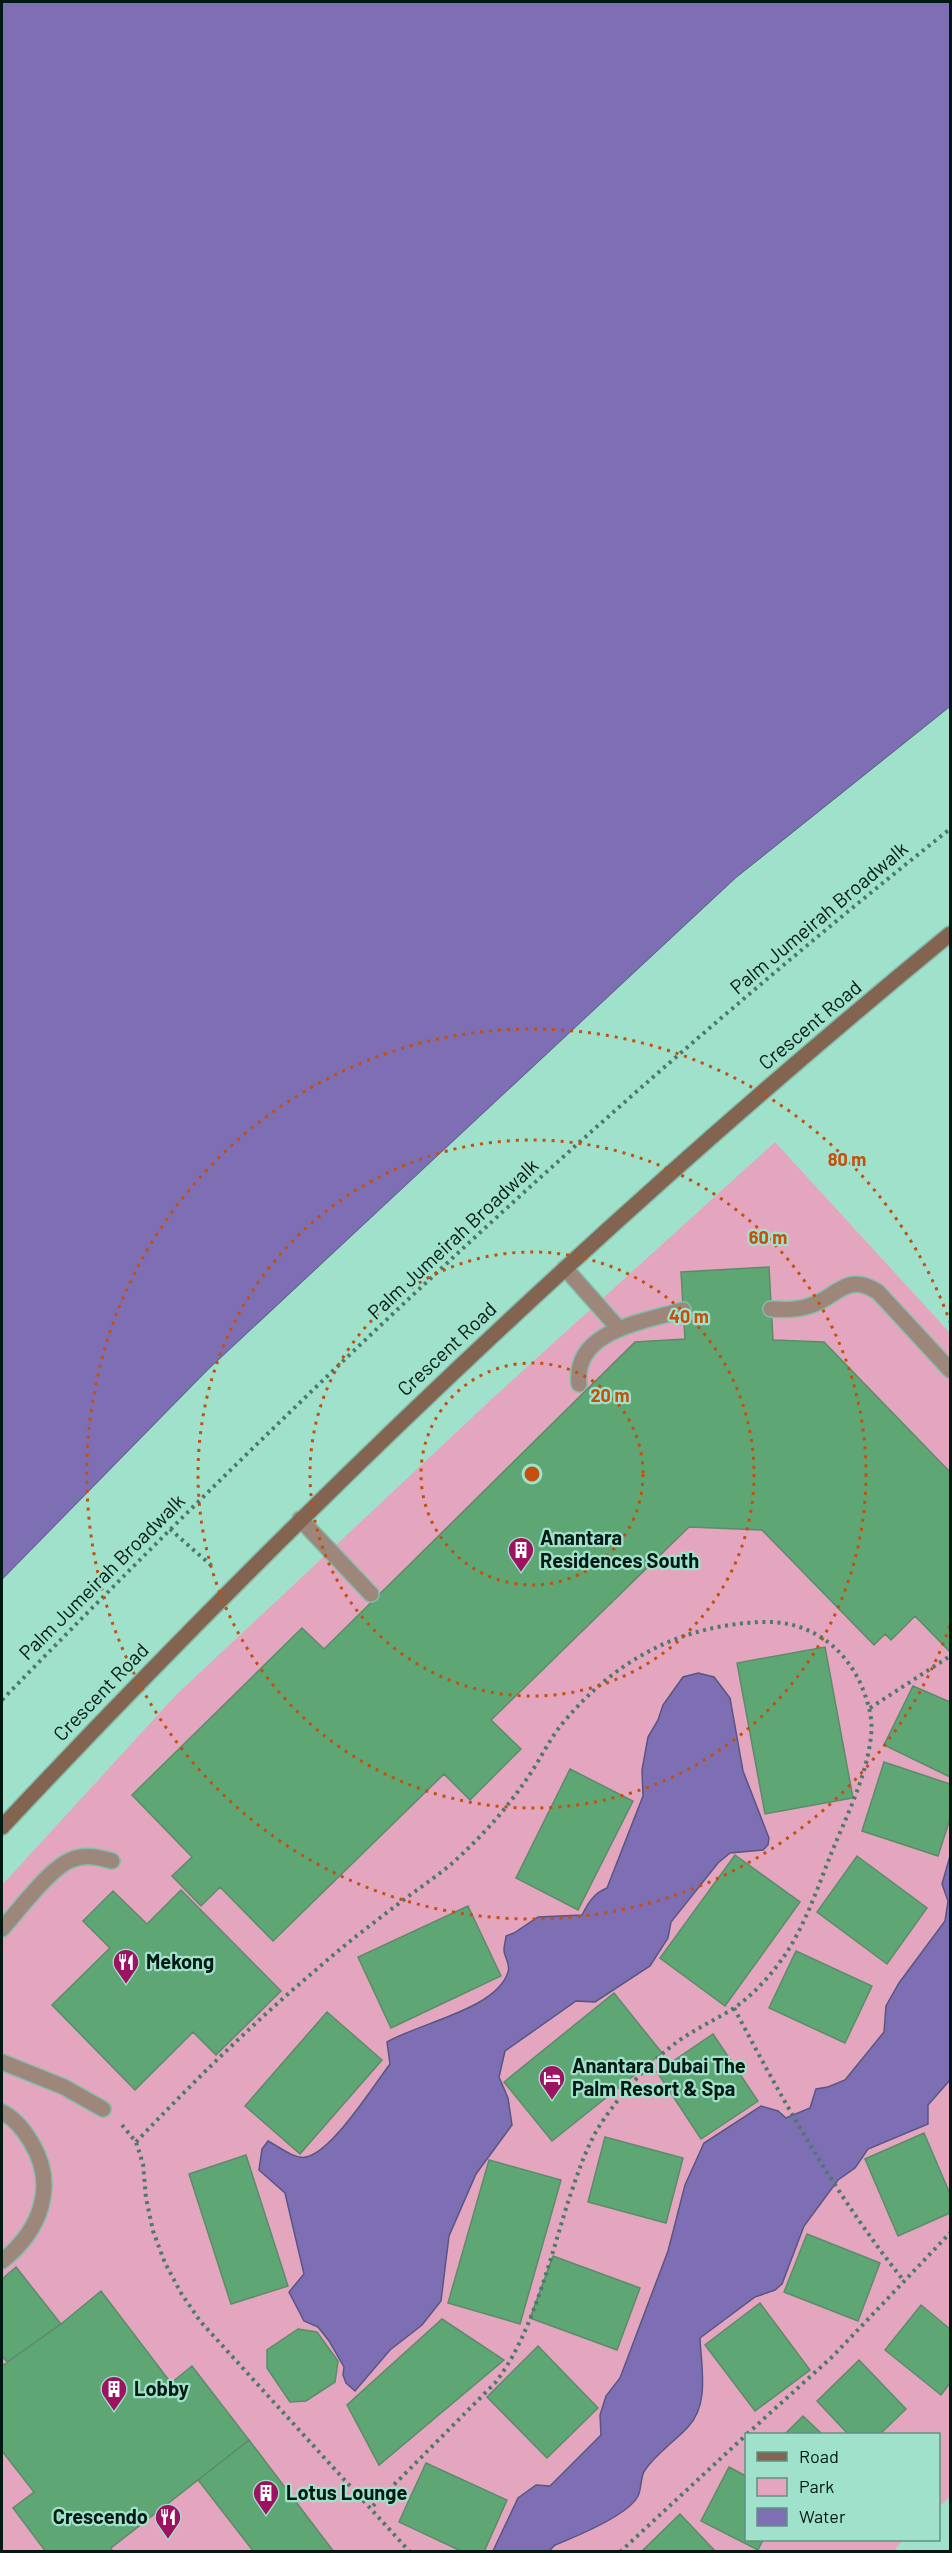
<svg xmlns="http://www.w3.org/2000/svg" width="952" height="2553" viewBox="0 0 952 2553" font-family="Barlow,sans-serif">
<rect width="100%" height="100%" fill="#a0e1cc"/>
<path fill="#e4a6bf" d="M775 1142 950 1333V2497L939 2507 938 2434H746V2540H903L893 2552 2 2551V1885L176 1695 495 1396Z"/>
<path fill="#7e6fb4" stroke="#585583" stroke-width="1.5" d="M2 2H950V707L736 878 208 1370 2 1580Z
M698 1673 714 1677 730 1698 743 1771 769 1838 768 1845 763 1850 730 1853 718 1863 671 1922 668 1938 650 1966 595 2002 576 2001 505 2051 499 2077 508 2098 512 2125 476 2174 449 2236 441 2301 422 2325 390 2350 355 2391 346 2383 343 2375 344 2367 329 2341 318 2327 304 2321 289 2292 304 2274 285 2193 259 2170 262 2149 268 2141C278 2146 295 2160 306 2157 332 2152 374 2085 390 2064L387 2042C419 2023 497 2009 508 1972 511 1964 504 1957 504 1950 504 1945 506 1940 506 1936L514 1933 538 1917 582 1915C588 1903 594 1893 607 1888L643 1796 642 1770 648 1737 658 1720 663 1705 683 1677Z
M950 1856V2080L928 2105V2124L868 2149 855 2168 838 2180 804 2226 782 2284 775 2290 755 2297 700 2338C701 2366 710 2404 688 2427 674 2442 657 2453 645 2470 640 2477 642 2488 638 2496 629 2515 575 2537 555 2545L549 2551H493L518 2498 536 2485 550 2486 601 2435 600 2415 606 2396 620 2378 668 2251 685 2185 704 2143 761 2106 778 2111 786 2118 810 2108 816 2089 828 2087 845 2080 884 2032 886 2006 899 1983 945 1921 948 1901 942 1884Z"/>
<path fill="#a0e1cc" d="M950 707V711L738 881 211 1372 2 1583V1580L208 1370 736 878Z"/>
<path fill="#5ea775" stroke="#5c8b6a" stroke-width="1.5" d="M769 1267 773 1340 824 1342 950 1472V1652L915 1616 891 1640 885 1634 874 1645 762 1530 689 1527 491 1720 521 1749 470 1800 444 1774 273 1941 220 1887 201 1906 172 1876 192 1857 132 1795 302 1628 324 1649 635 1342 685 1339 681 1272Z
M825 1647 853 1798 765 1814 737 1663Z
M913 1686 950 1702V1777L884 1745Z
M884 1762 950 1784V1819L938 1856 862 1831Z
M570 1769 633 1801 578 1910 516 1878Z
M735 1855 800 1902 725 2006 660 1958Z
M857 1856 927 1908 887 1964 817 1912Z
M181 1890 281 1991 216 2055 193 2032 135 2090 52 2005 110 1948 83 1921 113 1891 147 1924Z
M468 1906 501 1976 391 2028 358 1957Z
M796 1951 872 1986 845 2043 769 2008Z
M614 1993 662 2053 552 2141 504 2082Z
M327 2012 382 2060 300 2154 245 2106Z
M713 2034 758 2101 701 2139 657 2072Z
M924 2133 950 2194V2213L898 2236 865 2159Z
M605 2137 683 2158 666 2223 588 2202Z
M246 2155 288 2286 231 2304 189 2174Z
M489 2160 561 2180 520 2324 448 2303Z
M807 2234 880 2263 858 2321 784 2292Z
M553 2256 640 2288 617 2350 530 2318Z
M16 2267 61 2324 7 2362 2 2356V2279Z
M101 2291 171 2383 192 2366 249 2440 111 2548 113 2552H46L13 2508 34 2492 2 2451V2366L61 2324Z
M760 2303 810 2370 755 2411 705 2345Z
M921 2305 950 2329V2383L941 2395 885 2350Z
M442 2319 504 2360 379 2465 347 2405Z
M298 2329 317 2332 338 2361 335 2382 306 2401 290 2402 267 2368V2350Z
M538 2346 598 2408 547 2458 487 2397Z
M859 2360 906 2409 880 2434H848L817 2401Z
M803 2416 822 2434H785Z
M249 2440 334 2552H254L198 2480Z
M426 2463 507 2500 484 2552H463L399 2522Z
M729 2467 746 2476V2540H763L758 2550 701 2521Z
M680 2514 716 2552H641Z"/>
<g fill="none" stroke-linecap="round" stroke-linejoin="round">
<g stroke="#83bdab" stroke-width="18">
<path id="lane" d="M565 1268 619 1329
M771 1309C784 1310 797 1310 809 1306 837 1298 846 1271 878 1292L950 1370
M579 1384C573 1330 644 1322 683 1310
M300 1519 371 1594
M2 1929C18 1911 50 1868 71 1860 85 1854 98 1857 112 1861
M2 2062 64 2087 103 2109
M2 2112C14 2118 24 2130 31 2142 58 2186 40 2231 2 2261"/>
</g>
<g stroke="#83bdab" stroke-width="18">
<path id="secondary" d="M2 1827C299 1510 614 1210 950 934"/>
</g>
<path stroke="#4d796b" stroke-width="4" stroke-dasharray="3 4.5" stroke-linecap="butt" d="M170 1529 214 1568
M2 1700C301 1392 614 1096 950 829
M870 1708 950 1656
M734 2008C784 2103 836 2196 904 2281
M122 2125 136 2142 143 2164 146 2198 153 2231 165 2263 181 2293 200 2321 410 2552
M136 2142C194 2081 253 2023 317 1969 344 1945 373 1923 401 1902 420 1887 441 1874 458 1858 485 1833 508 1807 528 1777 540 1760 549 1740 562 1724 614 1661 679 1625 762 1622 809 1620 847 1647 864 1692 869 1706 873 1720 871 1736 867 1776 846 1817 831 1854 818 1887 806 1922 787 1952 773 1973 753 1996 731 2010 713 2021 695 2029 677 2042 649 2063 624 2090 604 2119 588 2142 580 2167 571 2193 551 2253 534 2333 495 2383L370 2509
M747 2434 833 2356 950 2233
M620 2552 746 2435"/>
<use href="#lane" stroke="#9d877a" stroke-width="15"/>
<use href="#secondary" stroke="#836451" stroke-width="15"/>
</g>
<g fill="none" stroke="#c54f0d" stroke-width="3" stroke-dasharray="3 6">
<circle cx="532" cy="1474" r="111"/>
<circle cx="532" cy="1474" r="222"/>
<circle cx="532" cy="1474" r="334"/>
<path d="M950 1626A445 445 0 1 1 950 1322"/>
</g>
<defs>
<g id="building-pin" transform="scale(1.35)"><path d="M0 17L-7.5 6A9.5 9.5 0 1 1 7.5 6Z" fill="#9d1362" stroke="#a0e1cc"/><path d="M-4-6H4V6H1V3H-1V6H-4ZM-2.5-4.3h1.7v1.8h-1.7ZM.8-4.3h1.7v1.8H.8ZM-2.5-1h1.7V.8h-1.7ZM.8-1h1.7V.8H.8Z" fill="#fff"/></g>
<g id="restaurant-pin" transform="scale(1.35)"><path d="M0 17L-7.5 6A9.5 9.5 0 1 1 7.5 6Z" fill="#9d1362" stroke="#a0e1cc"/><path d="M-5-6h1v4h1v-4h1v4h1v-4h1v5L-1.5 .5V6h-2V.5L-5-1ZM5-6V6H3V1.5H1.5Q1.5-4 5-6Z" fill="#fff"/></g>
<g id="hotel-pin" transform="scale(1.35)"><path d="M0 17L-7.5 6A9.5 9.5 0 1 1 7.5 6Z" fill="#9d1362" stroke="#a0e1cc"/><path d="M-6-4.5h1.5V1H6V5H4.5V3h-9V5H-6ZM-4 0a1.8 1.8 0 1 1 3.6 0ZM.5 0V-2.5h3Q6-2.5 6 0Z" fill="#fff"/></g>
</defs>
<g fill-rule="evenodd">
<use href="#building-pin" x="521" y="1550"/>
<use href="#restaurant-pin" x="126" y="1962"/>
<use href="#hotel-pin" x="552" y="2078"/>
<use href="#building-pin" x="114" y="2389"/>
<use href="#building-pin" x="266" y="2493"/>
<use href="#restaurant-pin" x="168" y="2517"/>
</g>
<g text-anchor="middle" stroke-width="4.5" stroke-linejoin="round" paint-order="stroke">
<g font-size="20" fill="#001912" stroke="#a0e1cc">
<text transform="translate(819 918) rotate(-40)" y="7">Palm Jumeirah Broadwalk</text>
<text transform="translate(810 1025) rotate(-40)" y="7">Crescent Road</text>
<text transform="translate(453 1239) rotate(-43)" y="7">Palm Jumeirah Broadwalk</text>
<text transform="translate(447 1349) rotate(-43)" y="7">Crescent Road</text>
<text transform="translate(102 1577) rotate(-45)" y="7">Palm Jumeirah Broadwalk</text>
<text transform="translate(101 1692) rotate(-46)" y="7">Crescent Road</text>
</g>
<g font-size="20" font-weight="bold" fill="#001912" stroke="#a0e1cc" text-anchor="start">
<text x="540" y="1545">Anantara<tspan x="540" dy="23">Residences South</tspan></text>
<text x="146" y="1969">Mekong</text>
<text x="572" y="2073">Anantara Dubai The<tspan x="572" dy="23">Palm Resort &amp; Spa</tspan></text>
<text x="134" y="2396">Lobby</text>
<text x="286" y="2500">Lotus Lounge</text>
<text x="148" y="2524" text-anchor="end">Crescendo</text>
</g>
</g>
<circle cx="532" cy="1474" r="9" fill="#c54f0d" stroke="#a0e1cc" stroke-width="3"/>
<g font-size="18" text-anchor="middle" font-weight="bold" fill="#c54f0d" stroke="#a0e1cc" stroke-width="4.5" stroke-linejoin="round" paint-order="stroke">
<text x="847" y="1166">80 m</text>
<text x="768" y="1244">60 m</text>
<text x="689" y="1323">40 m</text>
<text x="610" y="1402">20 m</text>
</g>
<rect width="952" height="2553" fill="none" stroke="#001912" stroke-width="6"/>
<rect x="745" y="2433" width="195" height="108" fill="#a0e1cc" stroke="#609182" stroke-width="1.5"/>
<rect x="757" y="2452" width="30" height="9" fill="#836451" stroke="#609182" stroke-width="1.5"/>
<text x="799" y="2463" font-size="18" fill="#001912">Road</text>
<rect x="757" y="2478" width="30" height="18" fill="#e4a6bf" stroke="#609182" stroke-width="1.5"/>
<text x="799" y="2493" font-size="18" fill="#001912">Park</text>
<rect x="757" y="2508" width="30" height="18" fill="#7e6fb4" stroke="#609182" stroke-width="1.5"/>
<text x="799" y="2523" font-size="18" fill="#001912">Water</text>
</svg>
